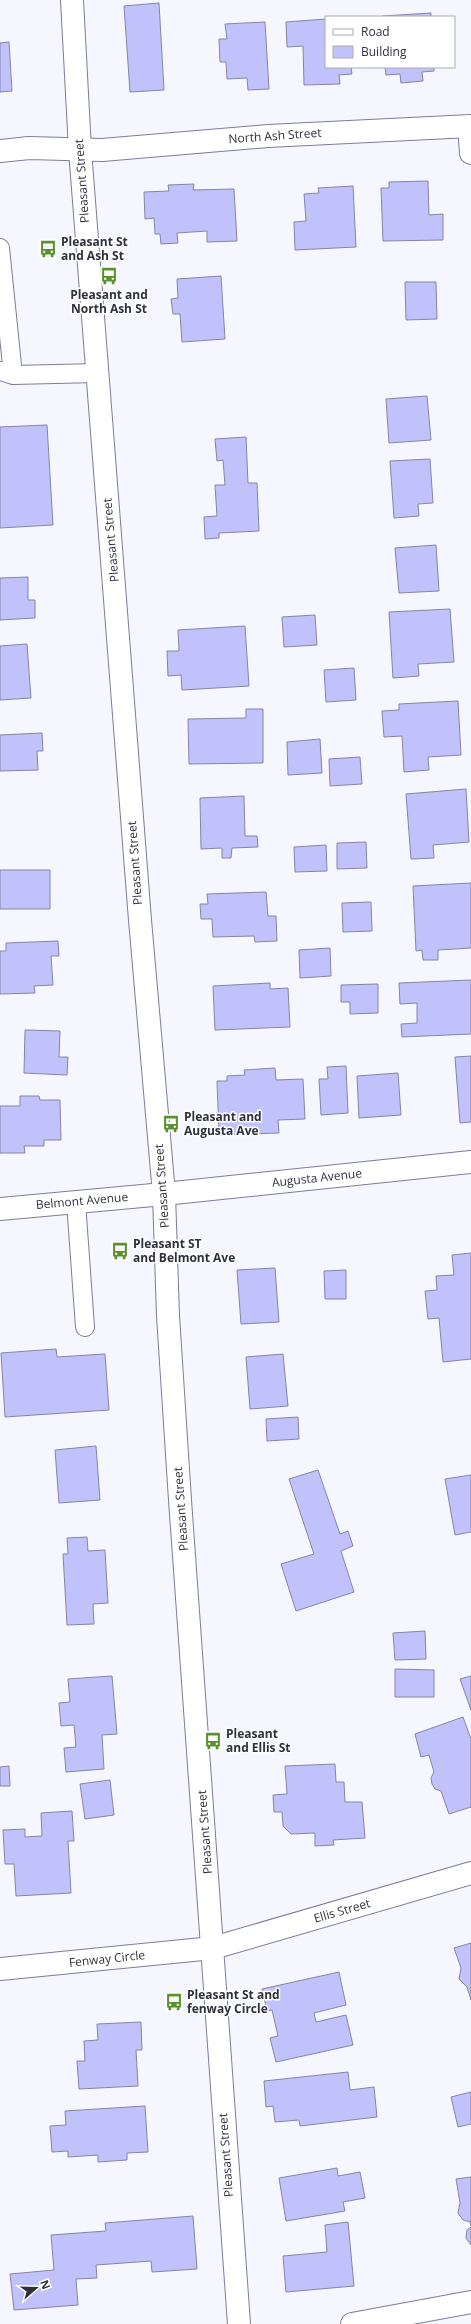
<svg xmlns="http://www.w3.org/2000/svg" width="471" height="2324" viewBox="0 0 471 2324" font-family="'Open Sans',sans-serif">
<rect width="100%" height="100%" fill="#f6f7fe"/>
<path fill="#c1c2fc" stroke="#8485a5" d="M159 3 164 90 130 92 124 6Z
M431 13V17H382V16Z
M326 19V67H351L352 74 339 75 340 84 304 85 303 46 287 47 286 22Z
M265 22 269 89 248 90 247 78 227 79 226 62H220L219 39H227L225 24Z
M9 42 12 91 0 92V43Z
M385 67H434V71L422 72 423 81 401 83 400 74 386 75Z
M428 181 429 215 443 214V240L383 241 381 188H389V182Z
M194 184 193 190 234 189 237 241 207 242V231L177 233 178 243 161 244 160 234H155L154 218 145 219 144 192 169 191 168 185Z
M353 186 356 247 295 250 294 222 306 221 304 194 319 193 318 188Z
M221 276 225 339 182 342 180 314H173L171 299 178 298 177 279Z
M405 282H436L437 319 406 320Z
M427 396 431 440 389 443 386 399Z
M47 425 53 525 0 528V427Z
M246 437 248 483H257L259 531 219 533V538L205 539 204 517 217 516 215 485H225L223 460 217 461 215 439Z
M430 459 433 503 418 504 419 516 394 518 390 461Z
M436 545 439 591 399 593 395 548Z
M28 577V600H35V618L0 620V578Z
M450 609 454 662 418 664 419 676 393 678 389 612Z
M315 615 317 645 284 647 282 617Z
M245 626 249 686 182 690 181 675 168 676 167 651H179L178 630Z
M27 644 31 698 0 700V646Z
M354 668 356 700 326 702 324 670Z
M458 701 461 755 428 757 429 770 404 772 402 736 384 737 382 711 399 710V704Z
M246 709H263V763L189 764 188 719 246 718Z
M42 733 43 751H37L38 770 0 771V735Z
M320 739 322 773 288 775 287 742Z
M360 757 362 784 330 786 329 759Z
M466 789 469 842 433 845 434 858 411 859 406 794Z
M244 796 245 836H257L258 847 232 848 231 858H222V848L201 849 200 798Z
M366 842 367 868 337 869V843Z
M326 845 327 871 295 872 294 847Z
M0 870H50V909H0Z
M471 883V948L438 950V960H423L422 950 416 951 413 886Z
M266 892 268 916H276L277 941 255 942 254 936 213 937 212 919H201L200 904H208L207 894Z
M371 902 372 931 343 932 342 903Z
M58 941 59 956H51L53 985 34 986 35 993 0 994V951H6V943Z
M330 948 331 976 300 978 299 950Z
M471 980V1034L402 1037 401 1024 417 1023V1003L400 1004 399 983Z
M270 983V989L288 988 290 1027 215 1030 213 986Z
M378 984V1013L350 1014V1002H341V985Z
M25 1030 60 1031 59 1057H68L67 1075 24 1073Z
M471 1056V1122L460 1123 455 1057Z
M346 1066 348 1113 321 1115 319 1079H328L327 1067Z
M275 1068 276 1080 303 1079 305 1119 278 1120 279 1133 219 1135 217 1081H227V1076L245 1075 244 1070Z
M398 1073 401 1115 359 1118 357 1076Z
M20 1096H39L40 1100H60L61 1140H44V1146H24L25 1153H0V1106H20Z
M471 1253V1359L443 1362 439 1318 428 1319 425 1291 437 1290 436 1276 454 1275 452 1255Z
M275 1268 279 1322 241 1324 237 1270Z
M346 1270V1299H325L324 1271Z
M56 1349 57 1357 105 1354 109 1410 5 1417 1 1353Z
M283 1354 288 1406 250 1409 246 1357Z
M298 1417 299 1439 267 1441 266 1419Z
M96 1446 100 1500 59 1503 55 1450Z
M318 1470 340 1534 348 1531 353 1546 341 1551 354 1592 296 1611 281 1564 314 1554 289 1479Z
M471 1475V1532L455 1535 445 1479Z
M87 1537 88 1551 105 1550 108 1603 93 1604 94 1624 67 1625 63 1554H68L67 1538Z
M425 1631 426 1659 395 1660 393 1633Z
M395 1669 434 1670V1697H395Z
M112 1676 117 1734 102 1735 104 1769 66 1772 64 1748 76 1747 74 1725 61 1726 59 1703 70 1702 68 1679Z
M471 1676V1710L460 1679Z
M463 1717 471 1739V1807L449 1814 441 1791 435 1789 432 1784 431 1778 434 1772 429 1755 421 1757 415 1734Z
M335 1764 336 1782H344L345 1802H362L365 1838 333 1840 334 1845 315 1846V1833L291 1834 283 1826 282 1812H274L273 1795 287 1794 285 1766Z
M9 1766 10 1786H0V1767Z
M110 1780 114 1815 85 1819 80 1784Z
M72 1811 74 1841H68L71 1893 16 1896 14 1864H5L3 1830 25 1829V1837L42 1836 41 1813Z
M471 1943V2000L467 1987 459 1979 461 1968 454 1948Z
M339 1972 346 2005 314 2013 316 2022 346 2015 353 2045 276 2062 270 2038 278 2036 272 2010 267 2011 262 1989Z
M141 2022 142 2050H136L138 2086 79 2089 77 2061H85L84 2041 98 2040 97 2024Z
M348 2072 350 2090 374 2087 377 2117 300 2126 299 2120 275 2122 273 2106 266 2107 264 2081Z
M471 2092V2124L458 2127 451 2097Z
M145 2106 148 2152 127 2153V2160L98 2162V2155L68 2157V2151L52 2152 50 2126 66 2125 65 2111Z
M337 2168 338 2176 360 2172 365 2198 343 2202 345 2211 286 2221 279 2178Z
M471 2177V2226L470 2222 463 2220 458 2213 460 2203 456 2179Z
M193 2216 197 2269 152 2272 151 2261 96 2265 97 2278 76 2279 78 2305 14 2310 10 2274 54 2270 51 2235 106 2231 105 2223Z
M348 2222 354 2286 286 2292 283 2256 327 2252 325 2225Z
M471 2227V2245L466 2238 467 2230Z"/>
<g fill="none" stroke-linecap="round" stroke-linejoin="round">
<g stroke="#7c7c9b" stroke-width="20">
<path id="service" d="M0 248 13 375
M1 371 13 375 97 373
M76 1202 85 1327"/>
</g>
<g stroke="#7c7c9b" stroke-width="24">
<path id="minor" d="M469 126 471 153
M0 1969 213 1948 471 1873
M352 2324 471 2302"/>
</g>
<g stroke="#7c7c9b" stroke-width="24">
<path id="tertiary" d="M0 151 29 148 102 150 268 136 471 126
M0 1209 164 1194 471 1162"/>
</g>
<g stroke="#7c7c9b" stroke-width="24">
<path id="secondary" d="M72 0 80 150 140 920 164 1194 168 1316 180 1500 239 2324"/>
</g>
<use href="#service" stroke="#fff" stroke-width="18"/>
<use href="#minor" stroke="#fff" stroke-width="22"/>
<use href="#tertiary" stroke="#fff" stroke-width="22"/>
<use href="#secondary" stroke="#fff" stroke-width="22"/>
</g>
<defs>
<g id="bus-bare" transform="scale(1.38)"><path d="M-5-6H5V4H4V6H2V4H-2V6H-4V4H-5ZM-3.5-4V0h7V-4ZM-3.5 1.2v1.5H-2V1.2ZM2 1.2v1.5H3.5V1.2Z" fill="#5a912d" stroke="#fff" stroke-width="2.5" paint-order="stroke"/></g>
</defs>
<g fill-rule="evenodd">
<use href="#bus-bare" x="48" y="249"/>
<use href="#bus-bare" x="109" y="276"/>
<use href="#bus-bare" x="171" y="1124"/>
<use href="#bus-bare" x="120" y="1251"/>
<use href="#bus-bare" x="213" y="1741"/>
<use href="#bus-bare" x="174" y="2002"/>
</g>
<g text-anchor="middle" stroke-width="3" stroke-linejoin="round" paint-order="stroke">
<g font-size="12" fill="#30303d" stroke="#fff">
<text transform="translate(275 136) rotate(-4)" y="4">North Ash Street</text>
<text transform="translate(82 181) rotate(-94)" y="4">Pleasant Street</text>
<text transform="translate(111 540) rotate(-95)" y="4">Pleasant Street</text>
<text transform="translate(135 863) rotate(-94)" y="4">Pleasant Street</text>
<text transform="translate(317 1178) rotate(-6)" y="4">Augusta Avenue</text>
<text transform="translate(162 1186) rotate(-94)" y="4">Pleasant Street</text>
<text transform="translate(82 1201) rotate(-5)" y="4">Belmont Avenue</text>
<text transform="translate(181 1509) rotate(-94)" y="4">Pleasant Street</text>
<text transform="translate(205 1832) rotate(-94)" y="4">Pleasant Street</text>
<text transform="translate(342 1911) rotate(-16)" y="4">Ellis Street</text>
<text transform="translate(107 1959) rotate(-6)" y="4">Fenway Circle</text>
<text transform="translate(226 2155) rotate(-94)" y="4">Pleasant Street</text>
</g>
<g font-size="12" font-weight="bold" fill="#30303d" stroke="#fff" text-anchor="start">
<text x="61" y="246">Pleasant St<tspan x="61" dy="14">and Ash St</tspan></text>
<text x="109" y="299" text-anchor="middle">Pleasant and<tspan x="109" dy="14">North Ash St</tspan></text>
<text x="184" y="1121">Pleasant and<tspan x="184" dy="14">Augusta Ave</tspan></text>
<text x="133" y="1248">Pleasant ST<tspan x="133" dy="14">and Belmont Ave</tspan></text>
<text x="226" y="1738">Pleasant<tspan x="226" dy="14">and Ellis St</tspan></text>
<text x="187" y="1999">Pleasant St and<tspan x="187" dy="14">fenway Circle</tspan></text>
</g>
</g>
<rect x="325" y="16" width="130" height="52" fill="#ffffff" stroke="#acacb1"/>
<rect x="333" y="29" width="20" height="6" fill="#ffffff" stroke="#acacb1"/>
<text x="361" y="36" font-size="12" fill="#30303d">Road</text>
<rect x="333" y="46" width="20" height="12" fill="#c1c2fc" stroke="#acacb1"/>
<text x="361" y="56" font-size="12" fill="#30303d">Building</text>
<g transform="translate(36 2288) rotate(70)" stroke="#ffffff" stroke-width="3" paint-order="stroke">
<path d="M0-3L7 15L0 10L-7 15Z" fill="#30303d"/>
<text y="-6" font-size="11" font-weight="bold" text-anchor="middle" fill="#30303d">N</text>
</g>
</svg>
